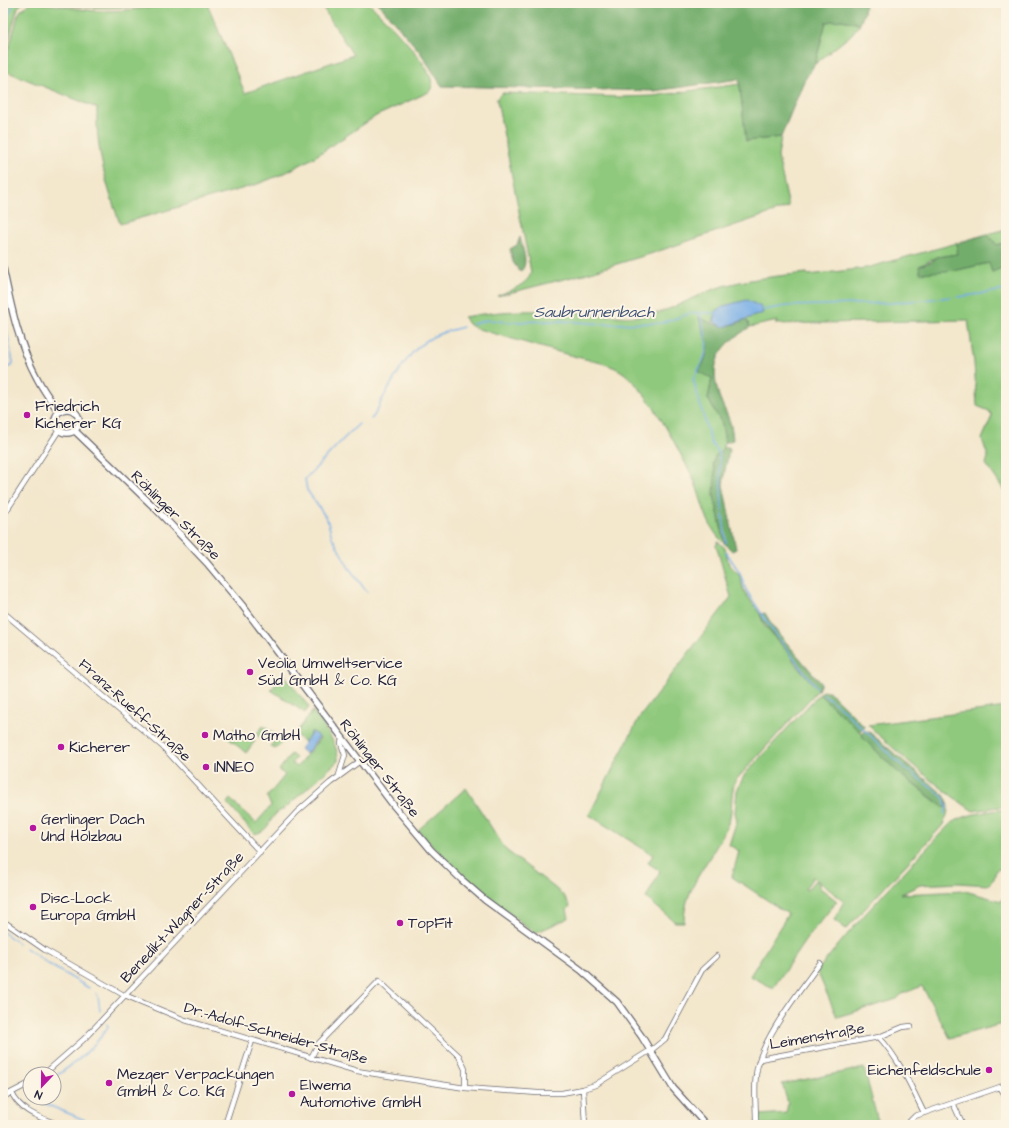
<svg xmlns="http://www.w3.org/2000/svg" width="1009" height="1128" viewBox="0 0 1009 1128" font-family="'Architects Daughter',sans-serif">
<rect width="100%" height="100%" fill="#fcf5e5"/>
<filter id="ink" filterUnits="userSpaceOnUse"><feTurbulence type="fractalNoise" baseFrequency=".025" numOctaves="2"/><feDisplacementMap in="SourceGraphic" scale="8" xChannelSelector="R" yChannelSelector="G"/><feConvolveMatrix kernelMatrix="1 2 1 2 8 2 1 2 1" color-interpolation-filters="sRGB"/></filter>
<filter id="wash" filterUnits="userSpaceOnUse"><feTurbulence type="fractalNoise" baseFrequency=".012" numOctaves="4" result="noise"/><feDisplacementMap in="SourceGraphic" scale="16" xChannelSelector="R" yChannelSelector="G"/><feGaussianBlur stdDeviation="0.9" result="paint"/><feColorMatrix in="noise" values="0 0 0 0 0 0 0 0 0 0 0 0 0 0 0 0 0 1.4 0 .05"/><feComposite in="paint" operator="in"/></filter>
<g filter="url(#wash)">
<rect width="100%" height="100%" fill="#f3e7cc"/>
<path fill="#8fc97d" stroke="#58765c" d="M6 3H23L18 7 4 56 3 14Z
M30 3C55 3 79 11 103 11 138 11 172 3 207 3L245 93 353 55 320 3H369C384 19 435 66 432 87L429 92 376 116 313 158 283 174 255 185 120 224C107 187 95 148 97 108L3 70 18 15 21 10Z
M55 3H166C129 9 91 10 55 3Z
M842 20 860 24 851 35 815 64 826 22Z
M740 84 746 141 781 137 778 157 789 207 650 254 584 274 497 296C508 291 529 285 531 272L497 101V98L502 93 622 97 653 96Z
M1006 229V242L997 245 987 234Z
M957 243V254L937 257 919 266 957 270 989 263 992 272 1006 266V493L986 464 988 457 982 439 992 416 989 411 977 406 974 363 968 320 775 324 778 321 750 327 746 319 763 311 749 302 719 309 712 324 699 317 707 343 706 361 712 378 708 399 722 424 725 443 721 451 715 456 713 464 715 470 714 496 725 544C703 525 703 496 690 472 674 442 651 395 625 374 613 364 592 361 577 357 543 348 509 338 475 328L467 323 464 317C504 309 544 310 585 313 603 314 622 318 640 316 665 315 693 296 717 288 745 279 777 276 807 273L809 275 866 268Z
M718 542 725 548 729 565 739 574 744 591 760 614 764 626 789 653 795 663 818 690 735 781C730 796 733 809 729 821 716 856 684 884 684 922H675L646 898 660 871 648 863 653 855 589 815 639 718 731 597 716 545Z
M284 674 309 707 305 713 271 690Z
M819 694 863 734V738L901 775 944 808 947 800C949 811 948 816 942 826L846 929 834 920 844 901 813 877 805 889 807 890 815 880 819 883V887L837 901 807 938 773 988 750 976 788 914 732 877 739 851 729 845 737 820 735 813 737 790 745 774Z
M1006 707V806L973 811C935 785 901 756 868 725Z
M313 711C322 724 339 744 338 761L284 809C267 815 273 831 254 834L227 803 230 799 256 823 271 806 267 797 285 775 279 770 291 754 296 758 292 763 297 767 320 738 312 731 304 742 295 734Z
M263 726 283 740 277 748 274 749 271 746 275 740 264 732 260 738 258 736 257 733Z
M235 728 251 741 253 738 255 741 246 753 227 737Z
M466 788 506 850 555 888 565 897 570 906 567 910 569 918 535 933 480 891 443 858 418 830Z
M1006 809V868L996 870 994 879 988 885 958 883 920 885 901 894 965 891 1001 901 1006 893V1023L950 1038 922 986 902 994 897 999 837 1017 817 971C858 919 904 872 949 825 965 813 987 812 1006 809Z
M864 1068 879 1125H757L760 1115 786 1113 788 1103 782 1084Z"/>
<path fill="#73ad6c" stroke="#4a6854" d="M378 3H865L864 13 860 24 842 20 826 22 815 64 804 81 781 137 746 141 739 79 654 91 442 86 420 52Z
M987 234 997 245 1006 242V266L992 272 989 263 957 270 920 273 919 266 931 262 937 257 957 254V243Z
M520 237C522 248 530 264 520 272L513 262 510 249 517 245Z
M699 317C717 327 727 329 746 319L750 327C721 346 708 360 719 396 725 413 732 419 733 440L725 443 722 424 708 399 712 378 698 372C713 351 706 339 699 317Z
M724 446 730 448 725 470 723 485 736 549 732 551 725 544 714 496 715 470 713 464 715 456 721 451Z
M765 613 773 627 821 683 818 690C808 678 799 666 789 653 778 638 767 633 760 614Z
M823 691H829L865 727 859 731 819 694Z
M868 731 944 795 947 800 945 808 901 775 863 738 862 732Z"/>
<path fill="#78aee6" stroke="#4d6890" d="M747 300 761 307 763 313 724 327 714 322 716 311 727 305Z
M312 732 319 737 306 754 300 749Z"/>
<g fill="none" stroke-linecap="round" stroke-linejoin="round">
<path stroke="#78aee6" stroke-width="1.5" d="M3 30 14 3
M3 233 6 247
M958 297 1006 290
M763 310 787 306 891 303 952 297
M3 312 13 362 12 366 3 368
M699 312C709 345 711 350 693 379L711 443 719 453 722 507 726 543
M473 324 488 320 507 322 560 321 605 324 662 323 691 313H715
M371 419C376 416 379 404 383 398 395 378 409 349 431 338 440 332 453 330 463 327
M359 424C340 441 324 460 305 479L307 490 327 519 332 537 349 568 367 592
M726 552 740 573 746 590 773 631 817 688
M823 694 840 707 899 763 943 797 947 807 944 814
M3 932 18 943
M26 948 50 965 89 988
M96 993 98 996 100 1011
M54 1077C75 1064 94 1048 108 1027L107 1024
M31 1098 97 1125"/>
</g>
</g>
<g filter="url(#ink)">
<g fill="none" stroke-linecap="round" stroke-linejoin="round">
<g stroke="#6b676e" stroke-width="6">
<path id="minor" d="M3 516 59 430
M3 612 163 747 260 852
M339 775 345 755 341 743 342 737
M3 921 45 950 122 994 185 1020 357 1071 465 1088 538 1093H562L583 1089 595 1085 654 1048 665 1039 702 970 717 956
M879 1037 903 1027 911 1026
M311 1058 318 1044 379 981 459 1056 465 1069V1088
M760 1059 879 1037C899 1059 911 1086 924 1113
M44 1074 84 1039 297 812 330 783 360 761
M1000 1087 1006 1096
M583 1089 585 1125
M12 1093C20 1112 42 1118 59 1125
M3 1097 30 1083
M953 1103 963 1125
M225 1125 252 1041
M754 1125 756 1122C756 1106 754 1090 756 1075 759 1041 800 991 820 963
M908 1125 909 1122 915 1116 1006 1085"/>
</g>
<g stroke="#6b676e" stroke-width="8">
<path id="tertiary" d="M3 268C11 306 18 343 37 378 43 390 51 401 59 412
M55 421a12 12 0 1 1 24 0a12 12 0 1 1-24 0Z
M75 431 156 509 207 563 242 605 394 806 431 850 462 880 485 900 581 970 617 1002 642 1037 673 1088 706 1125"/>
</g>
<use href="#minor" stroke="#fff" stroke-width="4.5"/>
<use href="#tertiary" stroke="#fff" stroke-width="5.5"/>
</g>
</g>
<g fill="#b5179e" stroke="#fcf5e5" stroke-width="1.5">
<circle cx="27" cy="415" r="4"/>
<circle cx="250" cy="672" r="4"/>
<circle cx="205" cy="735" r="4"/>
<circle cx="61" cy="747" r="4"/>
<circle cx="206" cy="767" r="4"/>
<circle cx="33" cy="828" r="4"/>
<circle cx="33" cy="907" r="4"/>
<circle cx="400" cy="923" r="4"/>
<circle cx="989" cy="1070" r="4"/>
<circle cx="109" cy="1083" r="4"/>
<circle cx="292" cy="1094" r="4"/>
</g>
<g text-anchor="middle" stroke-width="4" stroke-linejoin="round" paint-order="stroke">
<g font-size="15" fill="#22223b" stroke="#fcf5e5" text-anchor="start">
<text x="35" y="411">Friedrich<tspan x="35" dy="17">Kicherer KG</tspan></text>
<text x="258" y="668">Veolia Umweltservice<tspan x="258" dy="17">Süd GmbH &amp; Co. KG</tspan></text>
<text x="213" y="740">Matho GmbH</text>
<text x="69" y="752">Kicherer</text>
<text x="214" y="772">INNEO</text>
<text x="41" y="824">Gerlinger Dach<tspan x="41" dy="17">Und Holzbau</tspan></text>
<text x="41" y="903">Disc-Lock<tspan x="41" dy="17">Europa GmbH</tspan></text>
<text x="408" y="928">TopFit</text>
<text x="981" y="1075" text-anchor="end">Eichenfeldschule</text>
<text x="117" y="1079">Mezger Verpackungen<tspan x="117" dy="17">GmbH &amp; Co. KG</tspan></text>
<text x="300" y="1090">Elwema<tspan x="300" dy="17">Automotive GmbH</tspan></text>
</g>
<g font-size="15" fill="#22223b" stroke="#fcf5e5">
<text transform="translate(176 515) rotate(45)" y="5">Röhlinger Straße</text>
<text transform="translate(135 710) rotate(42)" y="5">Franz-Rueff-Straße</text>
<text transform="translate(380 768) rotate(52)" y="5">Röhlinger Straße</text>
<text transform="translate(182 917) rotate(-47)" y="5">Benedikt-Wagner-Straße</text>
<text transform="translate(276 1033) rotate(16)" y="5">Dr.-Adolf-Schneider-Straße</text>
<text transform="translate(817 1036) rotate(-10)" y="5">Leimenstraße</text>
</g>
<g font-size="16" font-style="italic" fill="#405377" stroke="#fcf5e5">
<text x="594" y="317">Saubrunnenbach</text>
</g>
</g>
<rect width="1009" height="1128" fill="none" stroke="#fcf5e5" stroke-width="16"/>
<g transform="translate(42 1086) rotate(202)"><circle r="19" fill="#fcf5e5" stroke="#a5a1a1"/>
<path d="M0-3L7 15L0 10L-7 15Z" fill="#b5179e"/>
<text y="-6" font-size="11" font-weight="bold" text-anchor="middle" fill="#22223b">N</text>
</g>
</svg>
